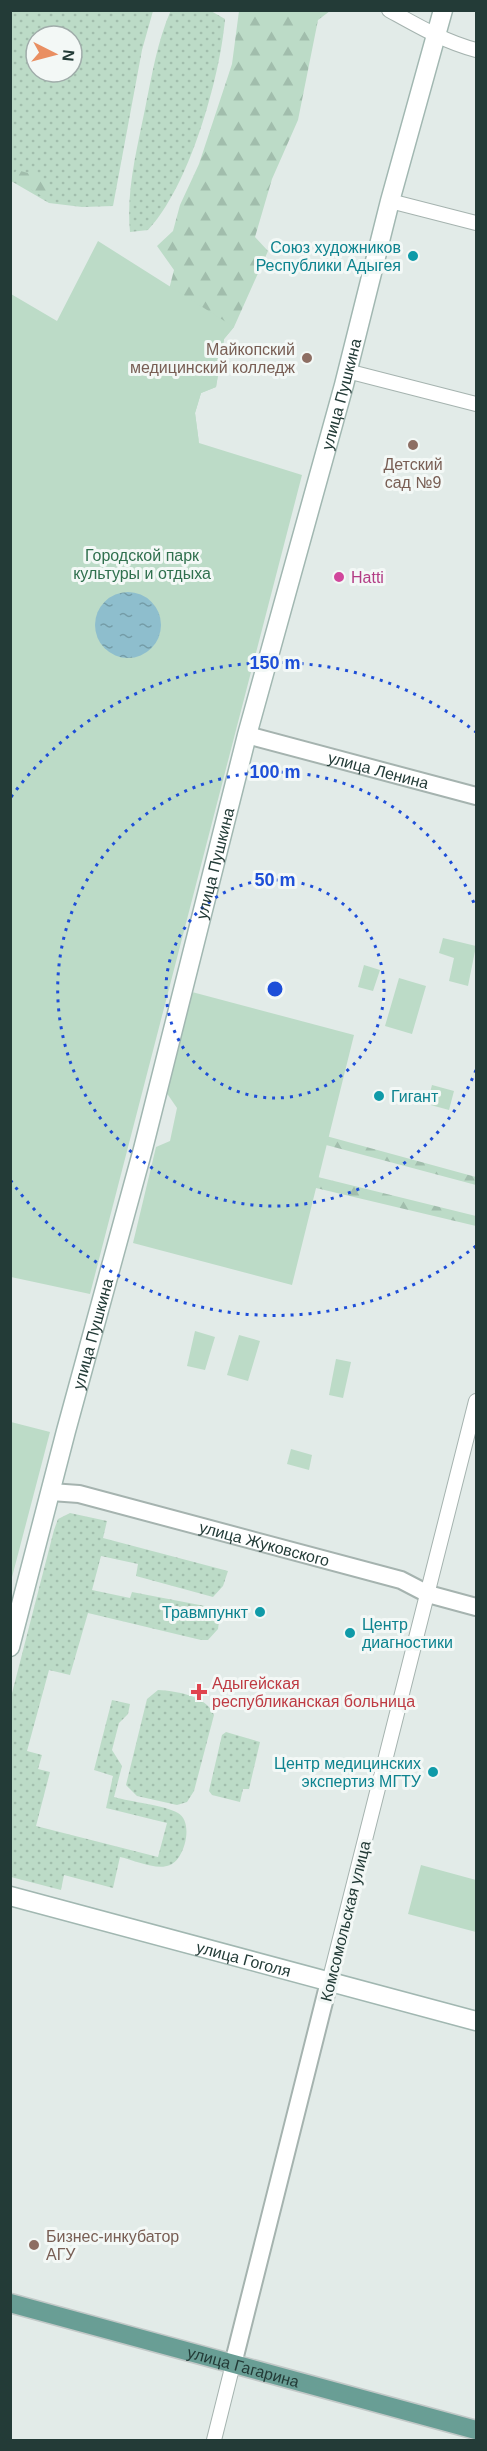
<svg xmlns="http://www.w3.org/2000/svg" width="487" height="2451" viewBox="0 0 487 2451" font-family="Helvetica,sans-serif">
<defs>
<pattern id="grass-dots" width="8" height="8" patternUnits="userSpaceOnUse" patternTransform="scale(1.5)"><rect width="8" height="8" fill="#bcdbc7"/><path d="M2 2h.1M6 6h.1" fill="none" stroke="#a1bdac" stroke-width="1.8" stroke-linecap="round"/></pattern>
<pattern id="forest-firs" width="22" height="20" patternUnits="userSpaceOnUse" patternTransform="scale(1.5)"><rect width="22" height="20" fill="#bcdbc7"/><path d="M5 1l3.5 6h-7zM16 11l3.5 6h-7z" fill="#a1bdac"/></pattern>
<pattern id="water-ripples" width="26" height="14" patternUnits="userSpaceOnUse" patternTransform="scale(1.5)"><rect width="26" height="14" fill="#8ebecd"/><path d="M2 4q2-2 4 0t4 0M15 11q2-2 4 0t4 0" fill="none" stroke="#749ca7"/></pattern>
</defs>
<rect width="100%" height="100%" fill="#e2ebe8"/>
<path fill="url(#grass-dots)" fill-rule="evenodd" d="M171 10 211 11 225 19C220 78 189 187 148 230L130 232C126 191 137 149 145 109 152 75 157 42 171 10Z
M11 11H153L142 50 113 206 82 207 49 203 11 181ZM36 36H72V72H36Z
M70 1513 107 1521 103 1538 228 1571 223 1586 213 1597 136 1576 138 1564 101 1556 92 1590 130 1598 132 1592 210 1607 220 1614 218 1629 208 1640H201L88 1613 70 1675 49 1670 27 1751 42 1755 38 1769 50 1772 36 1826 158 1857 167 1823 106 1808 113 1776 94 1770 112 1700 130 1704 128 1714 119 1723 112 1750 122 1766 114 1797C131 1802 164 1805 178 1813 194 1822 185 1859 170 1865 157 1871 134 1860 120 1857L113 1888 64 1875 61 1890 11 1877V1697L54 1530 58 1519Z
M158 1690C177 1691 207 1696 214 1715L194 1791 187 1802 177 1805 137 1796 126 1785 147 1699Z
M226 1732 260 1742 249 1789H243L240 1802 212 1795 209 1791 222 1735Z"/>
<path fill="url(#forest-firs)" d="M239 11H330L318 20 298 120 272 179 255 237 268 251 234 327 224 339 216 387 201 393 195 413 199 443 164 309 174 270 157 246 173 231 180 205 199 164 232 64Z
M17 170 35 175 50 188 45 198 11 177Z
M191 1099 476 1177V1185L188 1108Z
M180 1143 476 1216V1226L316 1188Z"/>
<path fill="#bcdbc7" d="M98 241 234 327 224 339 216 387 201 393 195 413 199 443 302 475 90 1294 11 1277V294L57 321Z
M443 938 476 946 468 986 449 981 454 958 439 953Z
M364 965 380 970 373 991 358 987Z
M399 978 426 986 412 1034 385 1026Z
M192 992 354 1035 292 1285 133 1243 156 1147 170 1141 177 1108 166 1092Z
M432 1085 454 1091 449 1110 427 1104Z
M195 1331 215 1337 205 1370 187 1366Z
M239 1335 260 1341 248 1381 227 1375Z
M336 1359 351 1362 343 1398 329 1395Z
M11 1422 50 1432 11 1581 10 1422Z
M291 1449 312 1455 309 1470 287 1464Z
M421 1865 476 1880V1932L408 1914Z"/>
<path fill="url(#water-ripples)" d="M95 625a33 33 0 1 1 66 0a33 33 0 1 1-66 0Z"/>
<g fill="none" stroke-linecap="round" stroke-linejoin="round">
<g stroke="#a5b3af" stroke-width="16">
<path id="minor" d="M389 10C418 26 445 42 476 50
M390 201 476 223
M347 371 476 404
M329 1982 476 1401
M214 2440 233 2364"/>
</g>
<g stroke="#a5b3af" stroke-width="20">
<g id="tertiary">
<path id="s1" d="M247 735 476 796"/>
<path id="s2" d="M51 1492 79 1494 401 1580 428 1594 476 1607"/>
<path d="M233 2364 329 1982"/>
</g>
</g>
<g stroke="#a1b7b1" stroke-width="21">
<g id="secondary">
<path id="s3" d="M10 1647 66 1431 143 1149 247 735 344 385 390 201 443 10"/>
<path id="s4" d="M10 1896 476 2021"/>
</g>
</g>
<g stroke="#c1c8c7" stroke-width="21">
<g id="primary">
<path id="s5" d="M10 2303 476 2430"/>
</g>
</g>
<use href="#minor" stroke="#fff" stroke-width="14"/>
<use href="#tertiary" stroke="#fff" stroke-width="16"/>
<use href="#secondary" stroke="#fff" stroke-width="18"/>
<use href="#primary" stroke="#699e95" stroke-width="18"/>
</g>
<g fill="none" stroke="#1d4ed8" stroke-width="3" stroke-dasharray="3 6">
<circle cx="275" cy="989" r="109"/>
<path d="M476 1070A217 217 0 1 1 476 908"/>
<path d="M476 1246A326 326 0 0 1 11 1181M11 797A326 326 0 0 1 476 732"/>
</g>
<g fill="#0f9aa8" stroke="#f3f8f6" stroke-width="2">
<circle cx="413" cy="256" r="6"/>
<circle cx="379" cy="1096" r="6"/>
<circle cx="260" cy="1612" r="6"/>
<circle cx="350" cy="1633" r="6"/>
<circle cx="433" cy="1772" r="6"/>
</g>
<g fill="#8d6e63" stroke="#f3f8f6" stroke-width="2">
<circle cx="307" cy="358" r="6"/>
<circle cx="413" cy="445" r="6"/>
<circle cx="34" cy="2245" r="6"/>
</g>
<circle fill="#d1479c" stroke="#f3f8f6" stroke-width="2" cx="339" cy="577" r="6"/>
<path fill="#e0444e" stroke="#f3f8f6" stroke-width="2" d="M196 1683h6v6h6v6h-6v6h-6v-6h-6v-6h6z"/>
<g text-anchor="middle" stroke-width="6" stroke-linejoin="round" paint-order="stroke">
<g font-size="16" fill="#0d838f" stroke="#f3f8f6" text-anchor="end">
<text x="401" y="253">Союз художников<tspan x="401" dy="18">Республики Адыгея</tspan></text>
<text x="391" y="1102" text-anchor="start">Гигант</text>
<text x="248" y="1618">Травмпункт</text>
<text x="362" y="1630" text-anchor="start">Центр<tspan x="362" dy="18">диагностики</tspan></text>
<text x="421" y="1769">Центр медицинских<tspan x="421" dy="18">экспертиз МГТУ</tspan></text>
</g>
<g font-size="16" fill="#785e54" stroke="#f3f8f6" text-anchor="end">
<text x="295" y="355">Майкопский<tspan x="295" dy="18">медицинский колледж</tspan></text>
<text x="413" y="470" text-anchor="middle">Детский<tspan x="413" dy="18">сад №9</tspan></text>
<text x="46" y="2242" text-anchor="start">Бизнес-инкубатор<tspan x="46" dy="18">АГУ</tspan></text>
</g>
<g font-size="16" fill="#233b37" stroke="#f3f8f6">
<text dy="6" stroke="none"><textPath href="#s3" startOffset="1296">улица Пушкина</textPath></text>
<text dy="6" stroke="none"><textPath href="#s1" startOffset="136">улица Ленина</textPath></text>
<text dy="6" stroke="none"><textPath href="#s3" startOffset="810">улица Пушкина</textPath></text>
<text dy="6" stroke="none"><textPath href="#s3" startOffset="324">улица Пушкина</textPath></text>
<text dy="6" stroke="none"><textPath href="#s2" startOffset="220">улица Жуковского</textPath></text>
<text transform="translate(345 1921) rotate(-76)" y="6">Комсомольская улица</text>
<text dy="6" stroke="none"><textPath href="#s4" startOffset="242">улица Гоголя</textPath></text>
<text dy="6" stroke="none"><textPath href="#s5" startOffset="242">улица Гагарина</textPath></text>
</g>
<g font-size="16" fill="#30704e" stroke="#f3f8f6">
<text x="142" y="561">Городской парк<tspan x="142" dy="18">культуры и отдыха</tspan></text>
</g>
<g font-size="16" fill="#b23c85" stroke="#f3f8f6" text-anchor="start">
<text x="351" y="583">Hatti</text>
</g>
<g font-size="16" fill="#be3a42" stroke="#f3f8f6" text-anchor="start">
<text x="212" y="1689">Адыгейская<tspan x="212" dy="18">республиканская больница</tspan></text>
</g>
</g>
<circle cx="275" cy="989" r="9" fill="#1d4ed8" stroke="#f3f8f6" stroke-width="3"/>
<g font-size="18" text-anchor="middle" font-weight="bold" fill="#1d4ed8" stroke="#f3f8f6" stroke-width="6" stroke-linejoin="round" paint-order="stroke">
<text x="275" y="669">150 m</text>
<text x="275" y="778">100 m</text>
<text x="275" y="886">50 m</text>
</g>
<rect width="487" height="2451" fill="none" stroke="#233b37" stroke-width="24"/>
<g transform="translate(54 54) rotate(96)"><circle r="28" fill="#f3f8f6" stroke="#a0acaa" stroke-width="1.5"/>
<path d="M0-4.5L10 22L0 15L-10 22Z" fill="#e98f62"/>
<text y="-9" font-size="16" font-weight="bold" text-anchor="middle" fill="#233b37">N</text>
</g>
</svg>
